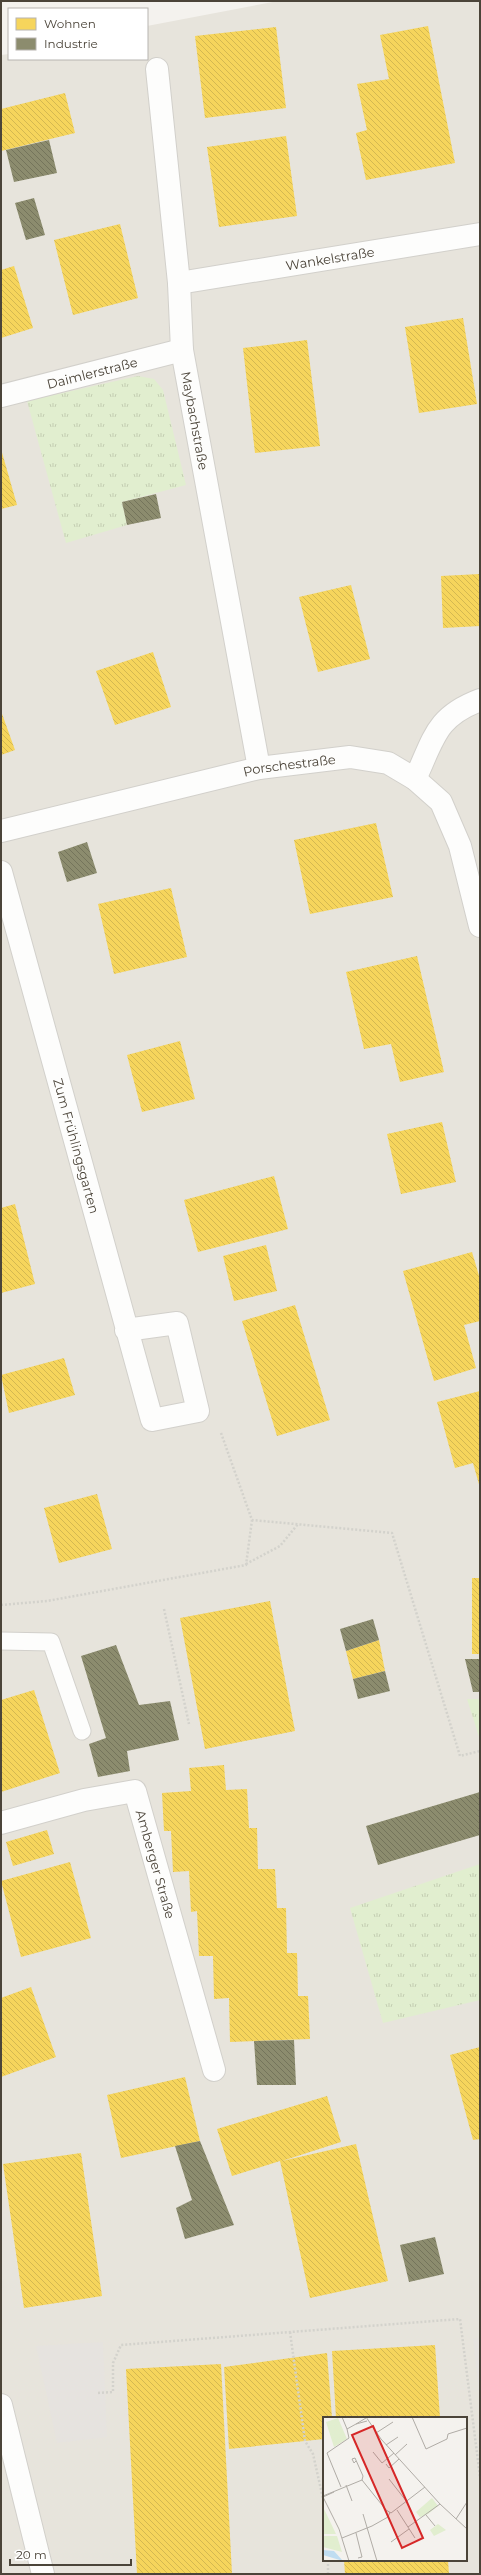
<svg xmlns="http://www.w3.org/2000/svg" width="481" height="2575" viewBox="0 0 481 2575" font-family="Montserrat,sans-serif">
<defs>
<pattern id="grass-tufts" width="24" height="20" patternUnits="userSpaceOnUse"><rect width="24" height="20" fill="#e1eecf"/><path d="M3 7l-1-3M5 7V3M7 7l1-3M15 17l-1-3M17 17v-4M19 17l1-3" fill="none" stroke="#c3cdb2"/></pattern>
<pattern id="homes-back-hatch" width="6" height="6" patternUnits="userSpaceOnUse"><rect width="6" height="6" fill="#f6d55c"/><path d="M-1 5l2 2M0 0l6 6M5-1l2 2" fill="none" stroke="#d4b851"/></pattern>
<pattern id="industry-back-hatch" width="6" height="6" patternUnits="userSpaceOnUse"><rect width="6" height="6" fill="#8c8c6e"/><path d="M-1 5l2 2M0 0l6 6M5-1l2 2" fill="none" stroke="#74745b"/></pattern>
</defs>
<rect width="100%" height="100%" fill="#f4f2ee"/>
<path fill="#e7e4dc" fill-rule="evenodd" d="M278 1H480V2574H1V55L9 54V59H147V26ZM324 2418H466V2560H324Z"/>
<path fill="url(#grass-tufts)" d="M138 376 154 379 163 390 186 485 122 502 127 525 66 543 27 401Z
M467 1699H480V1740Z
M480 1864V2000L383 2023 350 1908Z"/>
<path fill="#e6e3df" d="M480 2338V2402L473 2339Z
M103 2342 107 2437 57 2443 36 2346Z"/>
<path fill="url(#homes-back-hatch)" d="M428 26 455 163 366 180 356 133 367 130 357 84 389 79 380 35Z
M276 27 286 108 205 118 195 36Z
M65 93 75 133 1 151V109Z
M286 136 297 216 219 227 207 147Z
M120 224 138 298 73 315 54 240Z
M14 266 33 328 1 338V270Z
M463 318 477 404 419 413 405 327Z
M307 340 320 446 255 453 243 348Z
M1 449 17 505 1 509Z
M480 574V626L443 628 441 576Z
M351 585 370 659 318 672 299 597Z
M153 652 171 707 115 725 96 671Z
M1 711 15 750 1 755Z
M376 823 393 897 310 914 294 840Z
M171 888 187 957 114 974 98 904Z
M417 956 444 1072 400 1082 391 1044 364 1049 346 972Z
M180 1041 195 1099 142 1112 127 1055Z
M442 1122 456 1182 401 1194 387 1134Z
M274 1176 288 1229 198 1252 184 1200Z
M15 1204 35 1284 1 1293V1208Z
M266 1245 277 1291 234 1301 223 1256Z
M472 1252 480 1279V1321L464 1325 476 1368 434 1381 403 1271Z
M295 1305 330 1420 277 1436 242 1321Z
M64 1358 75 1395 9 1413 1 1375Z
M480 1391V1488L473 1463 455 1468 437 1402Z
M97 1494 112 1549 59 1563 44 1508Z
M472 1578H480V1654H472Z
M270 1601 295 1731 205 1749 180 1618Z
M379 1640 385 1671 353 1679 346 1651Z
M34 1690 60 1773 1 1792V1700Z
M224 1765 226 1790 247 1789 249 1828H257L258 1869H275L277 1908H286L287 1953H297L298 1996H308L310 2039 230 2042 229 1998 214 1999 213 1956H199L197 1911 191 1912 189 1871 173 1872 171 1831H164L162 1793 191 1791 189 1768Z
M47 1830 54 1854 13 1866 6 1842Z
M70 1862 91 1938 21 1957 1 1881Z
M31 1987 56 2057 1 2077V1998Z
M480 2047V2139L473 2140 450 2055Z
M185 2077 200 2141 121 2158 107 2095Z
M327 2096 341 2142 282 2161 356 2144 388 2281 310 2298 280 2161 232 2176 217 2129Z
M81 2153 102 2296 24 2308 3 2164Z
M435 2345 440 2418H336L332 2351Z
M327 2353 332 2418H324V2439L229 2449 224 2367Z
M221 2364 232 2574H137L126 2369Z
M344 2560H448L449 2574H345Z"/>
<path fill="url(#industry-back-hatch)" d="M49 140 57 173 14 182 6 150Z
M34 198 45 235 26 240 15 203Z
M156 494 161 518 127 525 122 502Z
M87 842 97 873 67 882 58 852Z
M373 1619 379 1640 346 1651 340 1629Z
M116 1645 139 1705 170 1701 179 1740 127 1751 130 1771 98 1777 89 1744 106 1738 81 1656Z
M465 1659H480V1692H473Z
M385 1671 390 1691 358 1699 353 1679Z
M480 1792V1835L378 1865 366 1826Z
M294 2040 296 2085H257L254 2041Z
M200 2141 234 2225 185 2239 176 2208 192 2200 175 2146Z
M435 2237 444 2274 409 2282 400 2245Z"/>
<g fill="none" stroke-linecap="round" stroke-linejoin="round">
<g stroke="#d2d0cb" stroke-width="19">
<path id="service" d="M1 1641 51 1642 82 1731"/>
</g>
<g stroke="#d2d0cb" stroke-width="24">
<g id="minor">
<path id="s1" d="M157 69 179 283 182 350 259 768"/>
<path id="s2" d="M179 283 480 234"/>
<path id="s3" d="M1 396 182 350"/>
<path d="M415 779C434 739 435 717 480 700"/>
<path id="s4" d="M1 831 259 768 350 757 388 763 415 779 441 802 460 846 480 926"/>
<path id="s5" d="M1 872 152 1420 198 1411 177 1323 126 1330"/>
<path id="s6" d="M1 1823 84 1800 135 1791 214 2070"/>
</g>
</g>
<g stroke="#d2d0cb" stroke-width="24">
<path id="tertiary" d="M1 2405 43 2574"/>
</g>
<path stroke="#d3d2cc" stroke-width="2.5" stroke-dasharray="2 2" stroke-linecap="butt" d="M221 1433 252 1520 392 1533 460 1756 480 1751
M246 1564 280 1546 298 1524
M1 1605 47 1601 246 1565 252 1520
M164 1609 189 1724
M290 2332 305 2441 313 2454 324 2503
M98 2393 113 2392V2363L121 2345 460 2319 480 2477
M328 2560V2574"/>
<use href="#service" stroke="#fdfdfc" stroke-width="17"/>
<use href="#minor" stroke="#fdfdfc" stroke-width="22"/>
<use href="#tertiary" stroke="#fdfdfc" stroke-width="22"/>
</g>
<g text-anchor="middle" stroke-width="4" stroke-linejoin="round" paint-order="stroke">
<g font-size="13" fill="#4b4439" stroke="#fff">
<text dy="5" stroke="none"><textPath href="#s2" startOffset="153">Wankelstraße</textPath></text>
<text dy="5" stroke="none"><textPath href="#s3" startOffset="94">Daimlerstraße</textPath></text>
<text dy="5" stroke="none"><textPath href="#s1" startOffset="354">Maybachstraße</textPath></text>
<text dy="5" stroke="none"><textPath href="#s4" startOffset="296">Porschestraße</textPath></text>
<text dy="5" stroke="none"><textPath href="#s5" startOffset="284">Zum Frühlingsgarten</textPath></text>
<text dy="5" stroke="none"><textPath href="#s6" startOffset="214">Amberger Straße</textPath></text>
</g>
</g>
<g transform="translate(323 2417)">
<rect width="144" height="144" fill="#f4f2ee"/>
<path d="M15 1 24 22 11 30 3 5ZM109 81 115 89 105 97 97 100 93 95ZM115 107 123 113 111 119 107 113ZM0 119H14L19 135 0 130Z" fill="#e1eecf"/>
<path d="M0 90 3 96 13 117H0Z" fill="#e1eecf"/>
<path d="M0 133 11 134 20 144 0 138Z" fill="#c0ddf1"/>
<path fill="none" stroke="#b0aca6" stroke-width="1" d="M19 0 24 12M43 0 58 22 117 87 144 112M89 0 103 32 124 22 125 17 144 11M43 1 33 7 44 4M53 16 70 5M63 28 75 20M50 35 59 46 71 36M72 38 84 27M33 44 31 46 29 42 32 41 40 59 39 63M63 47 66 51 76 42M66 62 84 85M23 68 29 84M18 70 4 36 26 21 24 12 33 7M0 79 39 63 63 93 68 96 102 70M0 80 11 75M0 80 16 112 26 144M74 93 92 121M40 97 54 144M103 98 112 109M133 102 144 85M85 110 117 87M33 116 39 140 35 141M19 121 49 109 65 100 67 95M68 125 86 112"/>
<path fill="#d62828" fill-opacity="0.15" stroke="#d62828" stroke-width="2" d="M50 9 100 121 79 131 29 18Z"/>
<rect width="144" height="144" fill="none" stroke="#4b4439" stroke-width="2"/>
</g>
<rect width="481" height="2575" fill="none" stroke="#4b4439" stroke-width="4"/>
<rect x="8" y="8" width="140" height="52" fill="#ffffff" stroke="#b7b4b0"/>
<rect x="16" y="18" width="20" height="12" fill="#f6d55c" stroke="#b7b4b0"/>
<text x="44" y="28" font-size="12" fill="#4b4439">Wohnen</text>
<rect x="16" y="38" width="20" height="12" fill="#8c8c6e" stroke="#b7b4b0"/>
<text x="44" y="48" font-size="12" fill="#4b4439">Industrie</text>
<path d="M10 2559v6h121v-6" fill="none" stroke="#4b4439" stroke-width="2"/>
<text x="16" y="2559" font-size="12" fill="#4b4439" stroke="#ffffff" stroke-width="3" paint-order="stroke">20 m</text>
</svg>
